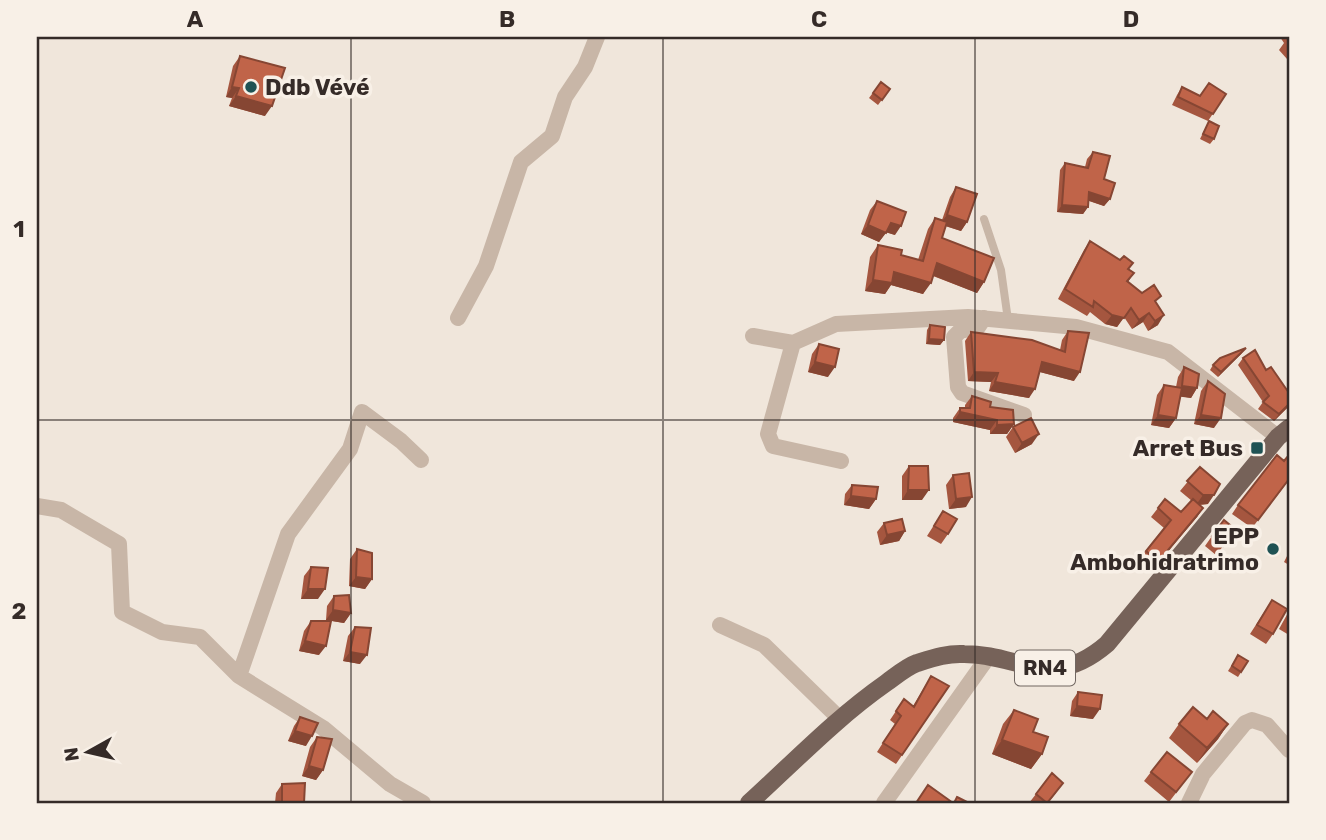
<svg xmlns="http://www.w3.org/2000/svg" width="1326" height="840" viewBox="0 0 1326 840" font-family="Rubik,sans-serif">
<rect width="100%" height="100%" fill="#f0e6db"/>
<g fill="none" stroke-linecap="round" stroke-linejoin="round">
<path stroke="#c8b6a7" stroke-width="8" d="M984 219 1001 270 1008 320"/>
<path stroke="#c8b6a7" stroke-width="16" d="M458 318 486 266 521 162 552 136 565 97 585 67 597 37
M984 318 978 327 960 331 954 337 958 387 962 393 1024 415
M753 336 793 343 836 324 968 317 1076 327 1168 352 1278 437
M793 343 768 434 773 446 841 461
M37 506 61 510 119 544 122 612 162 632 200 637 239 676 323 728 390 784 423 803
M720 625 764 645 839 718
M239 676 288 534 350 449 362 412 401 441 421 460
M884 803 988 657
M1189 803 1203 774 1245 723 1252 720 1267 725 1289 750"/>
<path stroke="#766259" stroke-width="18" d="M749 803C794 762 836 718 886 683 896 676 906 667 917 663 933 658 948 653 964 654 1020 654 1051 692 1107 644L1278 437 1289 428"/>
</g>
<path fill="#a5563f" d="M1280 37H1289V57L1287 59 1279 50 1284 43Z
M240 56 265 116 229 106 232 98 226 97 233 66Z
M881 82 890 89 878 105 869 98Z
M1182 87 1200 96 1226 94 1208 121 1172 105 1177 95Z
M1209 121 1214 139 1210 144 1200 139Z
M1093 152 1104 179 1110 199 1104 206 1089 201 1088 207 1083 214 1057 212 1060 170 1065 163 1085 167 1087 159Z
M956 187 967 222 961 231 945 226 942 238 984 282 977 293 933 276 923 294 891 285 885 294 865 291 870 257 878 245 901 255 918 260 928 229 935 218 942 220 950 197Z
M877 201 895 235 886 232 879 242 861 234 870 210Z
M1090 241 1120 260 1133 263 1129 269 1134 273 1128 282 1156 303 1158 325 1148 331 1143 322 1132 329 1124 317 1117 327 1105 324 1090 312 1087 316 1058 299 1084 250Z
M930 325 944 340 940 345 926 344 927 330Z
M1068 331 1074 381 1040 372 1029 398 989 391 991 382 968 381 965 341 971 332 1060 350 1062 340Z
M819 344 828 377 808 372 812 354Z
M1242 353 1218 377 1210 370 1213 365Z
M1243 358 1266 370 1288 392 1289 390V406L1274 421 1258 409 1263 402 1238 365Z
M1184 367 1197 388 1191 398 1180 396 1176 418 1169 428 1151 425 1157 395 1164 385 1176 387 1178 377Z
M1208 381 1214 428 1194 424 1201 391Z
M972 396 1014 424 1007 434H990V430L953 422V418L960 408H965V405Z
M1013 427 1032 444 1015 453 1006 437Z
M1284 461 1289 480 1252 528 1232 514 1238 505Z
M909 466 922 500H902V476Z
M1200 467 1208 504 1199 505 1203 508 1197 517 1152 570 1139 559 1164 528 1151 517 1158 508 1181 512 1192 501 1180 491Z
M953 475 966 507 949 509 946 485Z
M852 485 876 499 869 509 844 505 845 494Z
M943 511 948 534 941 544 927 536Z
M884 523 905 531 899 541 880 545 877 532Z
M1236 530 1216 555 1205 546 1212 536Z
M357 549 372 579 365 589 349 586 350 559Z
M1289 552V565L1284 562Z
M311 567 318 599H301L304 576Z
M334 596 351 613 344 623 326 620 327 606Z
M1272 600 1273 634 1266 644 1250 634Z
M1289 611V635L1279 629Z
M311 621 319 655 299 651 304 631Z
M355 627 360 664 343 661 348 636Z
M1238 655 1248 661 1238 677 1228 671Z
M931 676 949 686 896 764 877 752 895 724 890 720 896 711 913 706Z
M1078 692 1093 719 1070 716 1072 701Z
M1014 710 1033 732 1042 754 1031 769 992 754 1003 724Z
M300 717 306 746 288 741 294 726Z
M1179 724H1228L1218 739 1197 763 1169 738Z
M317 737 323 770 316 780 302 776 310 747Z
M1151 772H1192L1169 802 1144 781Z
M282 784 304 803H275L276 793Z
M1056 793 1048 803H1029L1036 794Z"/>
<path fill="#864633" d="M232 87 239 88 232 98 226 97Z
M236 96 272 106 265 116 229 106Z
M1089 192 1110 199 1104 206 1084 199Z
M1062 205 1088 207 1083 214 1057 212Z
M947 215 967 222 961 231 940 224Z
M891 223 901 226 895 235 885 232Z
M868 225 886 233 879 242 861 234Z
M937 263 984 282 977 293 929 274Z
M894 272 931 283 923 294 891 285 885 294 865 291 873 280Z
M1131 308 1117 327 1105 324 1112 315Z
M1149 313 1143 322 1132 329 1139 320Z
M1164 315 1158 325 1148 331 1155 321Z
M929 339 944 340 940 345 926 344Z
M1246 348 1242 353 1218 377 1221 372Z
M815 362 835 367 828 377 808 372Z
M1042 362 1080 372 1074 381 1036 371Z
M974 372 998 373 991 382 968 381Z
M995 382 1035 389 1029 398 989 391Z
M1182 386 1197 388 1191 398 1175 396Z
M1289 404V406L1274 421 1279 414Z
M960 412 997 420 990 430 953 422Z
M1158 415 1176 418 1169 428 1151 425Z
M1201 415 1221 418 1214 428 1194 424Z
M1014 424 1007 434H990L997 425Z
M1039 434 1032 444 1015 453 1022 443Z
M908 490H929L922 500H902Z
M1203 495H1214L1208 504 1196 505Z
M851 496 876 499 869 509 844 505Z
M972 497 966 507 949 509 956 499Z
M1203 508 1197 517 1152 570 1159 561Z
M905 531 899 541 880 545 887 535Z
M356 577 372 579 365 589 349 586Z
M308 589H325L318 599H301Z
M333 610 351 613 344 623 326 620Z
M305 641 326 646 319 655 299 651Z
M350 652 367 655 360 664 343 661Z
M1077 706 1100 709 1093 719 1070 716Z
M1228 724 1218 739 1197 763 1207 748Z
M295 731 312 736 306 746 288 741Z
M1002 740 1042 754 1031 769 992 754Z
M309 766 323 770 316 780 302 776Z"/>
<path fill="#c06449" stroke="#864633" stroke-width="2" d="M240 56 285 68 272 106 236 96 239 88 232 87Z
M881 82 890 89 882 100 873 93Z
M1209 83 1226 94 1213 114 1178 97 1182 87 1200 96Z
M1209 121 1219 126 1214 139 1203 134Z
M1093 152 1110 156 1104 179 1115 183 1110 199 1089 192 1088 207 1062 205 1065 163 1088 168Z
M956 187 977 194 967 222 947 215Z
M877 201 906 212 901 226 891 223 886 233 868 225Z
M935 218 947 222 942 238 994 258 984 282 937 263 931 283 894 272 892 283 873 280 878 245 902 250 901 255 923 261Z
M1090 241 1120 260 1124 256 1133 263 1128 269 1134 273 1127 281 1142 293 1154 285 1161 296 1155 301 1164 315 1155 321 1149 313 1139 320 1131 308 1124 318 1112 315 1094 301 1093 307 1065 289Z
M930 325 945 327 944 340 929 339Z
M1068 331 1089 333 1080 372 1042 362 1035 389 995 382 998 373 974 372 971 332 1032 340 1065 352Z
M819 344 839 349 835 367 815 362Z
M1246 348 1221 372 1213 365 1220 358Z
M1255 350 1266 370 1271 367 1289 393V404L1279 414 1263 402 1269 396 1243 358Z
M1184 367 1199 374 1197 388 1182 386Z
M1208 381 1225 394 1221 418 1201 415Z
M1164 385 1182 388 1176 418 1158 415Z
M972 396 991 402 990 407 1013 410 1014 424 997 425V420L960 412V408H970Z
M1031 418 1039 434 1022 443 1013 427Z
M1277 455 1284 461 1289 455V479L1258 520 1238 505Z
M909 466H928L929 490H908Z
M1200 467 1220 484 1214 495H1203L1187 481Z
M969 473 972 497 956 499 953 475Z
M852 485 878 487 876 499 851 496Z
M1165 499 1181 512 1193 499 1203 508 1159 561 1146 551 1171 520 1158 508Z
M943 511 957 519 948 534 934 526Z
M902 519 905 531 887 535 884 523Z
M1224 520 1236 530 1223 546 1212 536Z
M357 549 372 553V579L356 577Z
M311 567 328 568 325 589H308Z
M349 595 351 613 333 610 334 596Z
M1272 600 1287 609 1273 634 1257 625Z
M311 621H331L326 646 305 641Z
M355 627 371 628 367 655 350 652Z
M1238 655 1248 661 1241 672 1232 666Z
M931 676 949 686 902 755 883 743 901 716 896 711 904 699 914 707Z
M1078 692 1102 695 1100 709 1077 706Z
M1193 707 1207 719 1213 711 1228 724 1207 748 1179 724Z
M1014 710 1038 719 1033 732 1048 737 1042 754 1002 740Z
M300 717 318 723 312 736 295 731Z
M317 737 332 739 323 770 309 766Z
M1167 752 1192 772 1176 792 1151 772Z
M1052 773 1063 783 1047 803 1036 794Z
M305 783 304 803H282V784Z
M928 785 953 803H916Z
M957 797 969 803H954Z"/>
<path fill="none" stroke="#352b28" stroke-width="2" stroke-opacity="0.55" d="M351 37V803M663 37V803M975 37V803M37 420H1289"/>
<g fill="#1f5254" stroke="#f8f0e7" stroke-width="2.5">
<circle cx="251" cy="87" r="7"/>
<rect x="1250" y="441" width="14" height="14" rx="3.5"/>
<circle cx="1273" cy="549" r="7"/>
</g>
<g text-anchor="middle" stroke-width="7" stroke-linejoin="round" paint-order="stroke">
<rect fill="#f8f0e7" stroke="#706661" stroke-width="2" x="1015" y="650.5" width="60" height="35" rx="5"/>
<g font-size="21" font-weight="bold" fill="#352b28">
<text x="1045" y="675">RN4</text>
</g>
<g font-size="23" font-weight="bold" fill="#352b28" stroke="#f8f0e7" text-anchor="end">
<text x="265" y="95" text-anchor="start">Ddb Vévé</text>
<text x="1243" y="456">Arret Bus</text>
<text x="1259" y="544">EPP<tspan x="1259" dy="26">Ambohidratrimo</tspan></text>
</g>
</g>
<rect width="1326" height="840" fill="none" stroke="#f8f0e7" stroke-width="77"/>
<g transform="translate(88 752) rotate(262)" stroke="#f8f0e7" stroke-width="5" paint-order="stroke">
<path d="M0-5L12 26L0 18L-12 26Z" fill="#352b28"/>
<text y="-10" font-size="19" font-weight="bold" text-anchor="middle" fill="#352b28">N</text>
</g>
<rect x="38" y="38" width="1250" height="764" fill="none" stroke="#352b28" stroke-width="2.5"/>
<g font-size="23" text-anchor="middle" font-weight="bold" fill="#352b28">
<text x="195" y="27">A</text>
<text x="507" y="27">B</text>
<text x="819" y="27">C</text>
<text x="1131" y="27">D</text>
<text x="19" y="237">1</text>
<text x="19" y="619">2</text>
</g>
</svg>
